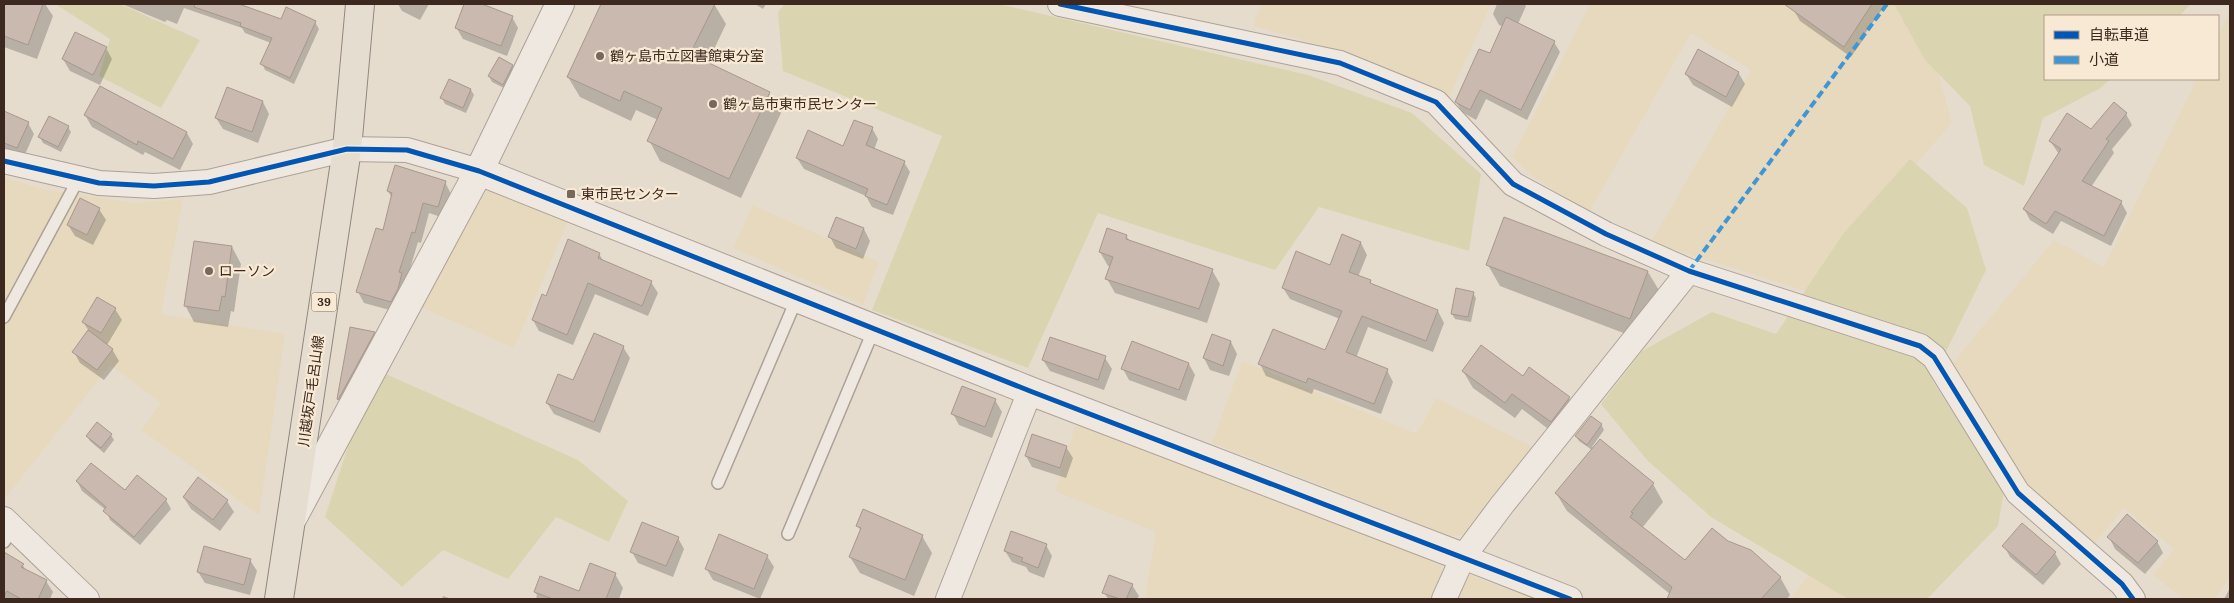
<svg xmlns="http://www.w3.org/2000/svg" width="2234" height="603" viewBox="0 0 2234 603" font-family="Lora,'Noto Sans JP',serif">
<rect width="100%" height="100%" fill="#e6dcce"/>
<path fill="#e7d9be" d="M1261 4H1491L1448 100 1349 54 1254 26Z
M1590 4H1919L1952 123 1921 158 1812 293 1651 242 1751 70 1691 33 1589 213 1532 176 1512 157Z
M2230 11V578L2214 599H2184L2153 575 2174 549 2124 508 2092 547 2027 485 1951 365 2054 240 2104 267 2197 79H2218V36Z
M4 177 42 189 135 203 183 199 161 314 285 334 259 515 141 430 161 403 110 365 4 500Z
M492 188 569 219 514 348 416 305 481 192Z
M753 205 879 262 863 305 733 248Z
M1242 361 1417 434 1436 398 1535 448 1464 535 1451 536 1212 443Z
M1076 424 1203 467 1440 565 1442 574 1431 599H1145L1156 532 1055 491Z
M1816 566 1900 599H1790Z
M1466 574 1534 599H1454Z"/>
<path fill="#dad5b0" d="M55 4H120L200 40 161 108 99 76 110 39Z
M785 4H998L1308 75 1412 113 1481 174 1469 251 1319 207 1275 270 1098 213 1028 368 872 310 942 136 783 71 778 12Z
M1894 4H2191L2179 16H2045V79H2111L2099 89 2043 118 2024 186 1984 165 1970 106 1925 60Z
M1910 159 1967 208 1986 270 1932 380 2004 491 1998 526 1927 599H1848L1711 517 1647 460 1601 404 1642 351 1712 312 1776 334 1843 234Z
M386 374 578 460 628 501 609 542 556 517 508 579 443 550 402 587 325 517 358 416Z"/>
<path fill="#0003" d="M4 4H45L53 16 37 59 4 47Z
M122 4H240L281 21 315 22 319 29 294 84 265 70 262 63 271 43 245 33 242 28 184 8 177 24 167 20 165 22Z
M398 4H429L420 20 402 11Z
M466 4H478L512 17 518 28 507 56 463 39 456 27Z
M627 4H714L726 24 707 64 769 93 781 113 741 198 660 161 649 140 658 120 636 110 631 121 580 97 568 77 618 22Z
M755 4H766L763 9Z
M1497 4H1524L1526 6 1518 24 1554 42 1560 52 1527 120 1486 99 1476 120 1462 112 1456 102 1490 55 1503 27 1499 25 1493 14Z
M1797 4H1886L1864 35 1865 37 1851 57 1800 21 1793 9Z
M106 48 112 59 100 85 70 71 63 59Z
M512 66 515 71 506 89 492 82 489 76Z
M1738 72 1745 84 1732 107 1693 85 1686 74Z
M100 88 187 133 193 144 180 170 145 152 143 155 92 127 85 115Z
M228 89 263 102 269 114 258 143 223 129 216 118Z
M471 90 474 95 466 113 445 104 442 98Z
M4 112 28 123 34 134 23 159 4 150Z
M2126 114 2132 125 2112 149 2114 153 2091 187 2121 202 2127 213 2111 246 2061 221 2053 234 2030 220 2024 209 2059 154 2050 141 2091 131Z
M68 127 71 132 61 152 43 143 40 137Z
M872 128 878 139 874 150 904 162 910 172 893 215 872 207 866 196 804 169 797 158 844 147Z
M445 182 451 194 444 218 429 213 421 243 418 242 397 312 364 303 358 292 384 232 392 198 388 191Z
M99 209 106 220 93 245 75 236 68 225Z
M837 218 864 229 870 241 863 259 836 248 830 237Z
M1126 236 1130 241 1212 270 1220 284 1207 323 1115 293 1107 279 1111 267 1108 266 1100 252Z
M1343 236 1361 243 1367 255 1358 277 1370 281 1372 285 1438 311 1444 323 1433 352 1368 327 1356 358 1387 370 1393 382 1381 414 1314 389 1312 394 1266 376 1260 364 1326 351 1340 319 1290 299 1283 288 1331 266Z
M232 247 241 264 234 312 231 311 228 327 194 322 185 305Z
M599 254 604 262 651 282 658 293 648 316 595 294 573 345 539 331 533 320 547 297Z
M1488 265 1648 272 1660 292 1642 340 1500 286Z
M1473 293 1476 298 1471 322 1455 319 1452 314Z
M115 309 122 320 107 345 112 349 119 361 104 380 80 363 74 352 89 331 83 322Z
M374 333 381 344 345 410 338 399Z
M1231 342 1237 354 1229 376 1210 370 1204 358Z
M623 347 630 358 600 433 554 414 547 403Z
M1105 358 1112 369 1104 390 1050 371 1043 360Z
M1189 364 1195 375 1186 401 1129 380 1123 369Z
M1463 371 1523 378 1569 398 1578 414 1560 438 1522 409 1515 418 1473 388Z
M995 400 1002 412 992 438 959 425 953 414Z
M1601 424 1604 430 1592 447 1653 484 1663 502 1642 528 1685 562 1780 577 1790 595 1787 599H1668L1670 594 1567 511 1556 493 1592 450 1579 441 1576 436Z
M111 435 114 440 104 453 90 441 87 436Z
M1066 447 1073 458 1066 478 1032 467 1026 456Z
M198 479 227 501 234 512 220 531 191 509 184 498Z
M77 481 166 500 171 509 140 545 110 520 106 510 82 491Z
M857 525 922 536 932 553 914 596 860 573 850 557 861 531Z
M2109 537 2157 541 2163 553 2145 574 2115 549Z
M678 538 684 549 673 577 638 563 632 552Z
M1046 545 1052 556 1044 578 1029 572 1026 567 1012 562 1005 551Z
M2004 546 2055 553 2061 564 2043 585 2010 557Z
M4 553 23 565 26 571 46 581 53 592 50 599H4Z
M767 556 774 567 760 599 713 580 706 568Z
M250 560 257 571 250 595 205 583 198 572Z
M615 574 623 588 619 599H536L537 595 535 592 579 593Z
M1132 585 1139 596 1137 599H1108L1104 592Z
M2229 590 2230 599H2224Z
M443 596 452 599H442Z"/>
<path fill="#cab9af" stroke="#a7978d" d="M4 4H43L28 45 4 36Z
M195 4H239L281 19 286 7 316 21 290 78 260 64 272 38 240 26 241 23 194 7Z
M464 4H482L513 16 501 46 455 28Z
M601 4H715L690 54 770 92 729 179 647 141 662 108 624 91 620 101 567 77Z
M1784 4H1872L1844 47Z
M1506 17 1555 41 1521 110 1480 90 1470 110 1455 102 1479 49 1490 53Z
M75 32 107 47 93 75 62 59Z
M1698 49 1739 72 1726 97 1685 74Z
M499 57 513 65 503 85 488 76Z
M449 79 471 89 463 108 440 98Z
M100 86 187 132 173 159 138 141 137 145 84 115Z
M227 87 263 101 252 132 215 118Z
M2114 102 2127 113 2106 139 2109 141 2082 181 2122 201 2104 236 2055 211 2046 224 2023 209 2061 149 2049 141 2067 113 2091 129Z
M4 111 29 122 17 148 4 143Z
M49 116 69 126 58 147 38 137Z
M854 120 873 127 866 145 905 161 887 205 865 196 868 189 796 158 808 130 843 146Z
M395 165 446 181 438 207 423 203 415 233 412 232 399 272 402 273 398 289 391 302 356 292 376 228 383 230 392 193 387 191Z
M80 198 100 208 87 235 67 225Z
M836 217 864 228 856 249 828 237Z
M1504 217 1648 271 1630 319 1486 265Z
M1107 228 1127 235 1126 239 1213 269 1199 309 1105 279 1113 257 1099 252Z
M1342 234 1361 242 1349 272 1371 280 1370 283 1438 310 1426 341 1362 316 1346 352 1388 369 1374 404 1308 378 1306 383 1258 364 1273 329 1325 350 1342 311 1282 288 1296 251 1330 265Z
M568 239 600 253 598 258 652 281 642 306 588 283 567 335 532 320 542 294 546 296Z
M194 241 232 246 225 297 222 296 219 311 184 306Z
M1456 288 1474 292 1468 317 1451 314Z
M97 297 116 308 101 333 82 322Z
M350 327 375 332 338 400 337 399Z
M88 330 113 349 97 370 72 352Z
M594 333 624 346 594 422 546 403 558 374 573 380Z
M1212 334 1231 341 1223 366 1203 358Z
M1050 337 1106 356 1098 380 1042 360Z
M1132 341 1189 363 1179 390 1121 369Z
M1481 345 1523 376 1529 367 1570 397 1551 422 1512 394 1505 403 1462 371Z
M962 386 996 399 985 427 951 414Z
M1591 416 1602 424 1587 445 1575 436Z
M97 422 112 434 101 448 86 436Z
M1032 434 1067 446 1060 468 1025 456Z
M1600 439 1654 483 1631 512 1633 513 1630 517 1685 560 1712 528 1728 541 1751 550 1781 577 1761 599H1667L1672 587 1611 540 1555 493Z
M91 463 125 490 137 475 167 499 134 537 103 511 106 507 76 481Z
M198 477 228 500 213 520 183 497Z
M863 509 923 535 905 580 849 557 861 528 856 526Z
M2127 514 2158 541 2138 563 2107 537Z
M642 522 679 537 666 566 630 552Z
M2022 523 2056 552 2036 575 2002 546Z
M1011 531 1047 544 1038 568 1021 561 1023 558 1004 551Z
M719 534 768 555 754 589 705 569Z
M204 546 251 559 244 585 197 572Z
M4 552 24 564 21 567 47 580 38 599H21L7 591 4 596Z
M590 563 616 573 606 599H553L534 592 540 576 579 591Z
M1109 575 1133 584 1126 599H1120L1102 593Z"/>
<g fill="none" stroke-linecap="round" stroke-linejoin="round">
<g stroke="#aca197" stroke-width="14">
<path id="service" d="M4 317 79 178
M718 483 797 298
M788 534 874 329
M4 542 14 527"/>
</g>
<g stroke="#aca197" stroke-width="26">
<path id="minor" d="M1060 4 1340 63 1436 102 1513 184 1606 234 1689 271 1920 346 1934 357 2018 493 2122 584 2133 599
M4 161 99 183 154 186 209 182 347 149 407 150 479 171
M4 519 87 599
M1463 557 1570 599
M948 599 1030 391
M1444 599 1463 557 1502 505 1689 271"/>
</g>
<g stroke="#aca197" stroke-width="30">
<path id="tertiary" d="M479 171 1030 391 1463 557
M293 517 479 171 560 4"/>
</g>
<g stroke="#91877e" stroke-width="30">
<path id="primary" d="M279 599 347 149 360 4"/>
</g>
<use href="#service" stroke="#eee8e0" stroke-width="11"/>
<use href="#minor" stroke="#eee8e0" stroke-width="24"/>
<use href="#tertiary" stroke="#eee8e0" stroke-width="28"/>
<use href="#primary" stroke="#e6ddd1" stroke-width="28"/>
<path stroke="#3f96d5" stroke-width="4" stroke-dasharray="8 4" stroke-linecap="butt" d="M1689 271 1887 4"/>
<g stroke="#f8e9d4" stroke-width="8">
<path id="cycleway" d="M1060 4 1340 63 1436 102 1513 184 1606 234 1689 271 1920 346 1934 357 2018 493 2122 584 2133 599
M4 161 99 183 154 186 209 182 347 149 407 150 479 171 1030 391 1570 599"/>
</g>
<use href="#cycleway" stroke="#0057b8" stroke-width="5"/>
</g>
<g fill="#78675c" stroke="#f8e9d4" stroke-width="2">
<circle cx="600" cy="56" r="5"/>
<circle cx="713" cy="104" r="5"/>
<rect x="566" y="189" width="10" height="10" rx="2.5"/>
<circle cx="209" cy="271" r="5"/>
</g>
<g text-anchor="middle" stroke-width="4.5" stroke-linejoin="round" paint-order="stroke">
<rect fill="#f8e9d4" stroke="#746255" stroke-width="1" x="311.5" y="292.5" width="25" height="19" rx="4"/>
<g font-size="12" font-weight="bold" fill="#3c281e">
<text x="324" y="306">39</text>
</g>
<g font-size="14" fill="#3c281e" stroke="#f8e9d4" text-anchor="start">
<text x="610" y="61">鶴ヶ島市立図書館東分室</text>
<text x="723" y="109">鶴ヶ島市東市民センター</text>
<text x="581" y="199">東市民センター</text>
<text x="219" y="276">ローソン</text>
</g>
<g font-size="14" fill="#3c281e" stroke="#f8e9d4">
<text transform="translate(311 391) rotate(-82)" y="5">川越坂戸毛呂山線</text>
</g>
</g>
<rect width="2234" height="603" fill="none" stroke="#3c281e" stroke-width="10"/>
<rect x="2044" y="15" width="175" height="65" fill="#f8e9d4" stroke="#ad9c8b"/>
<rect x="2054" y="31" width="25" height="8" fill="#0057b8" stroke="#ad9c8b"/>
<text x="2089" y="40" font-size="15" fill="#3c281e">自転車道</text>
<rect x="2054" y="56" width="25" height="8" fill="#3f96d5" stroke="#ad9c8b"/>
<text x="2089" y="65" font-size="15" fill="#3c281e">小道</text>
</svg>
